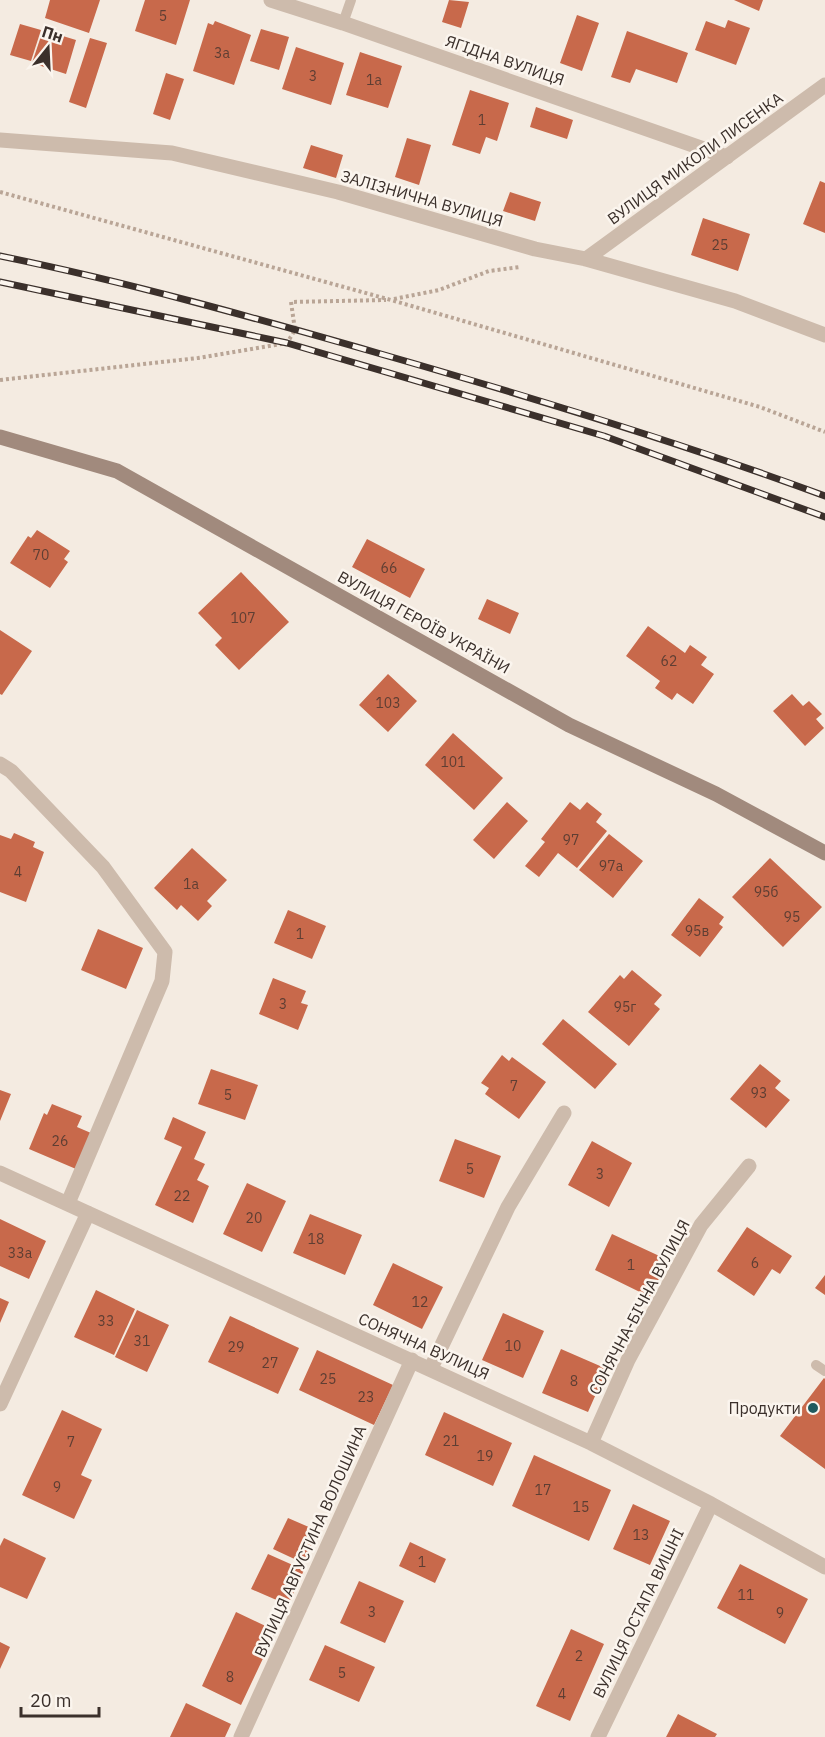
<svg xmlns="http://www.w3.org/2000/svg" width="825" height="1737" viewBox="0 0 825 1737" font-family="'IBM Plex Sans',sans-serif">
<rect width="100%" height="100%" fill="#f4ebe1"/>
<path fill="#c8694b" d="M50 0H100L89 33 45 18Z
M145 0H190L176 45 135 31Z
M449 0 469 2 461 28 442 22Z
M734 0H763L759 11Z
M577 15 599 23 582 71 560 63Z
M728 20 750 28 736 65 695 50 706 21 725 28Z
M215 21 251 35 234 85 193 71 208 23 213 25Z
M20 24 41 30 31 61 10 55Z
M261 29 289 37 279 70 250 61Z
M43 30 76 40 66 74 32 63Z
M627 31 688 53 677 83 636 69 630 83 611 77Z
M90 38 107 43 86 108 69 102Z
M296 47 344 63 331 105 282 89Z
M360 52 402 66 388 108 346 95Z
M166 73 184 79 170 120 153 114Z
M470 90 509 103 497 141 486 137 480 154 452 145Z
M536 107 573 120 567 139 530 127Z
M407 138 431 145 419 185 395 177Z
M311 145 343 155 336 178 303 168Z
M820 181 825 183V233L803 224Z
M510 192 541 202 535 221 503 211Z
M703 218 750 234 738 271 691 255Z
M37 530 70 551 64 559 68 562 50 588 10 563 28 536 31 538Z
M367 539 425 569 410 598 352 567Z
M241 572 289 622 239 670 215 645 222 638 198 613Z
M487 599 519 613 510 634 478 619Z
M648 626 685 653 690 645 707 657 701 665 714 674 693 704 677 693 672 700 655 688 660 681 626 656Z
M0 630 32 651 2 695 0 694Z
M388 674 417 701 388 732 359 705Z
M792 694 803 706 809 701 822 714 816 719 824 728 805 746 773 711Z
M453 733 503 778 474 810 425 765Z
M507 802 528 821 494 859 473 840Z
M570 802 580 810 587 802 602 814 596 822 607 831 577 868 558 853 539 877 525 866 545 842 541 839Z
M14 833 35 842 33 847 44 852 26 902 0 892V835L11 839Z
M609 834 643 861 613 898 579 870Z
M192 848 227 880 207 901 212 906 198 921 181 905 177 910 154 888Z
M770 858 822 907 783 947 732 897Z
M699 898 724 917 719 924 723 927 700 957 671 935Z
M288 910 326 926 312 959 274 943Z
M98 929 143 948 126 989 81 970Z
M632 970 662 995 654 1004 660 1009 629 1046 588 1012 620 975 624 979Z
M273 978 306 991 301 1003 308 1005 298 1030 259 1014Z
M563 1019 617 1064 595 1089 542 1044Z
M502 1055 509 1061 512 1057 546 1082 519 1119 485 1094 489 1088 481 1083Z
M760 1064 781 1081 775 1088 790 1100 766 1128 730 1099Z
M211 1069 258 1085 245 1120 198 1104Z
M0 1090 11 1094 0 1121Z
M52 1104 82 1116 77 1127 91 1133 76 1169 29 1149 44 1113 47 1115Z
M173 1117 206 1132 194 1159 205 1164 197 1180 209 1186 193 1223 155 1205 182 1147 164 1139Z
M455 1139 501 1156 484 1198 439 1181Z
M592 1141 632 1163 609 1207 568 1185Z
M247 1183 286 1201 262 1252 223 1234Z
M310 1214 362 1235 345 1275 293 1253Z
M0 1219 46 1241 29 1279 0 1266Z
M747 1227 792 1256 780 1274 772 1269 754 1296 717 1271Z
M612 1234 668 1260 650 1297 595 1270Z
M393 1263 443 1287 422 1329 373 1305Z
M825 1275V1295L815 1288Z
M96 1290 135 1309 114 1355 74 1337Z
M0 1298 9 1302 0 1323Z
M137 1310 169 1325 147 1372 115 1357Z
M503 1313 544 1331 523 1378 482 1360Z
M230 1316 299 1348 278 1394 208 1362Z
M561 1349 607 1369 588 1412 542 1393Z
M317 1350 393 1385 374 1425 299 1390Z
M824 1378 825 1379V1469L780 1436Z
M62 1410 102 1429 81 1475 92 1480 74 1519 22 1495Z
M444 1412 512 1443 493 1486 425 1455Z
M534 1455 611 1490 589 1541 512 1506Z
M633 1504 670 1521 650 1565 613 1549Z
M288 1518 318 1531 303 1563 273 1549Z
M4 1538 46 1558 27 1599 0 1587V1546Z
M410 1542 446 1559 435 1583 399 1566Z
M268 1554 304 1570 288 1605 251 1589Z
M740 1564 808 1599 785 1644 717 1608Z
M359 1581 404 1601 385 1643 340 1623Z
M236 1612 276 1631 241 1705 202 1686Z
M571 1629 604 1644 570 1721 536 1706Z
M0 1642 10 1647 0 1669Z
M325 1645 375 1667 359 1702 309 1680Z
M186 1703 231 1724 225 1737H170Z
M678 1714 717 1734 715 1737H666Z"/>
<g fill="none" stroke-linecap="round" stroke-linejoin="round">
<path stroke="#b9a596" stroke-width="4" stroke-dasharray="3 3" stroke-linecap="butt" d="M0 192 391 300 760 407 825 432
M394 299 439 290 489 271 520 267
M0 380 198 358 287 343 295 330 291 302 386 300"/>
<path stroke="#cdbbac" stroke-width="10" d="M343 23 351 0
M816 1365 825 1371"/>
<path stroke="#cdbbac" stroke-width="15" d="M271 0 343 23 727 157
M0 140 172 153 338 192 535 249 586 259 735 301 825 335
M586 259 825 85
M0 764 11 771 103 867 165 952 162 981 68 1203
M0 1173 591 1443 711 1504 825 1567
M431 1368 508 1207 564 1113
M0 1404 88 1213
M591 1443 628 1360 701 1225 749 1166
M241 1737 412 1360
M598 1737 711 1504"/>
<path stroke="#a18a7d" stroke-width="15" d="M0 437 117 471 569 725 716 794 825 853"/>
<g stroke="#3b302b" stroke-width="7">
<path id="rail" d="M0 256C128 282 255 318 381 354 531 397 679 442 825 496
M0 282 287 343 604 436 825 517"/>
</g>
<use href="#rail" stroke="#fbf5ee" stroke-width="4.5" stroke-dasharray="14" stroke-linecap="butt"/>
</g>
<circle fill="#1f5a5e" stroke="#fbf5ee" stroke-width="2" cx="813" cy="1408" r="6"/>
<g text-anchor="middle" stroke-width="5" stroke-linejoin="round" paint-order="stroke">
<g font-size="14" fill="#5e3e33">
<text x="163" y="21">5</text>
<text x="222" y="58">3а</text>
<text x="313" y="81">3</text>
<text x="374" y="85">1а</text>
<text x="482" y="125">1</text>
<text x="720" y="250">25</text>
<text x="41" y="560">70</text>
<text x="389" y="573">66</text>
<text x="243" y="623">107</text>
<text x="669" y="666">62</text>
<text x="388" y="708">103</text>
<text x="453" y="767">101</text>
<text x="571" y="845">97</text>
<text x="611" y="871">97а</text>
<text x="18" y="877">4</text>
<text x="191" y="889">1а</text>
<text x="766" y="897">95б</text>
<text x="792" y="922">95</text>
<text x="697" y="936">95в</text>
<text x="300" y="939">1</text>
<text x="283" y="1009">3</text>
<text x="625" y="1012">95г</text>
<text x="514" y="1091">7</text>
<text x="759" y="1098">93</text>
<text x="228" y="1100">5</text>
<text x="60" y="1146">26</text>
<text x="470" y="1174">5</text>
<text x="600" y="1179">3</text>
<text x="182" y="1201">22</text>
<text x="254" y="1223">20</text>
<text x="316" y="1244">18</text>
<text x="20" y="1258">33а</text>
<text x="755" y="1268">6</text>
<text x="631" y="1270">1</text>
<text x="420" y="1307">12</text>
<text x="106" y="1326">33</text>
<text x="142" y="1346">31</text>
<text x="513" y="1351">10</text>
<text x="236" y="1352">29</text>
<text x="270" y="1368">27</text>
<text x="328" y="1384">25</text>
<text x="574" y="1386">8</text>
<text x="366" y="1402">23</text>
<text x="451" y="1446">21</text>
<text x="71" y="1447">7</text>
<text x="485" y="1461">19</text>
<text x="57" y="1492">9</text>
<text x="543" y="1495">17</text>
<text x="581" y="1512">15</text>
<text x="641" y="1540">13</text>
<text x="422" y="1567">1</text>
<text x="746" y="1600">11</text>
<text x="372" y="1617">3</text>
<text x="780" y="1618">9</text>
<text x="579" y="1661">2</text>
<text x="342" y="1678">5</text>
<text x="230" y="1682">8</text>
<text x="562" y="1699">4</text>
</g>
<g font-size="16" fill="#3b302b" stroke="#fbf5ee">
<text transform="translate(505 60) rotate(19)" y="6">ЯГІДНА ВУЛИЦЯ</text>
<text transform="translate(695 158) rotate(-36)" y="6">ВУЛИЦЯ МИКОЛИ ЛИСЕНКА</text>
<text transform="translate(422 198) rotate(16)" y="6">ЗАЛІЗНИЧНА ВУЛИЦЯ</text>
<text transform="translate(424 622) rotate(29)" y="6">ВУЛИЦЯ ГЕРОЇВ УКРАЇНИ</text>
<text transform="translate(639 1307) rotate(-62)" y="6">СОНЯЧНА-БІЧНА ВУЛИЦЯ</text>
<text transform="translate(424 1346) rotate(24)" y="6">СОНЯЧНА ВУЛИЦЯ</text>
<text transform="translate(310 1541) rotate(-66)" y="6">ВУЛИЦЯ АВГУСТИНА ВОЛОШИНА</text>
<text transform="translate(638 1613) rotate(-64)" y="6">ВУЛИЦЯ ОСТАПА ВИШНІ</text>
</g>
<g font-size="16" fill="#3b302b" stroke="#fbf5ee" text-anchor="end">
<text x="801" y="1414">Продукти</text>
</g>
</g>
<g transform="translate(48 48) rotate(18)" stroke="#fbf5ee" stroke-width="4.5" paint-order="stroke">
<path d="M0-4.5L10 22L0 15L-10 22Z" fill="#3b302b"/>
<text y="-9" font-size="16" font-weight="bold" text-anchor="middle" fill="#3b302b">Пн</text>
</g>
<path d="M21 1707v9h78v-9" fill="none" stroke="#3b302b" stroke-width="3"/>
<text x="30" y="1707" font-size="18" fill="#3b302b" stroke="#fbf5ee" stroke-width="4.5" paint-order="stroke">20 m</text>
</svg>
